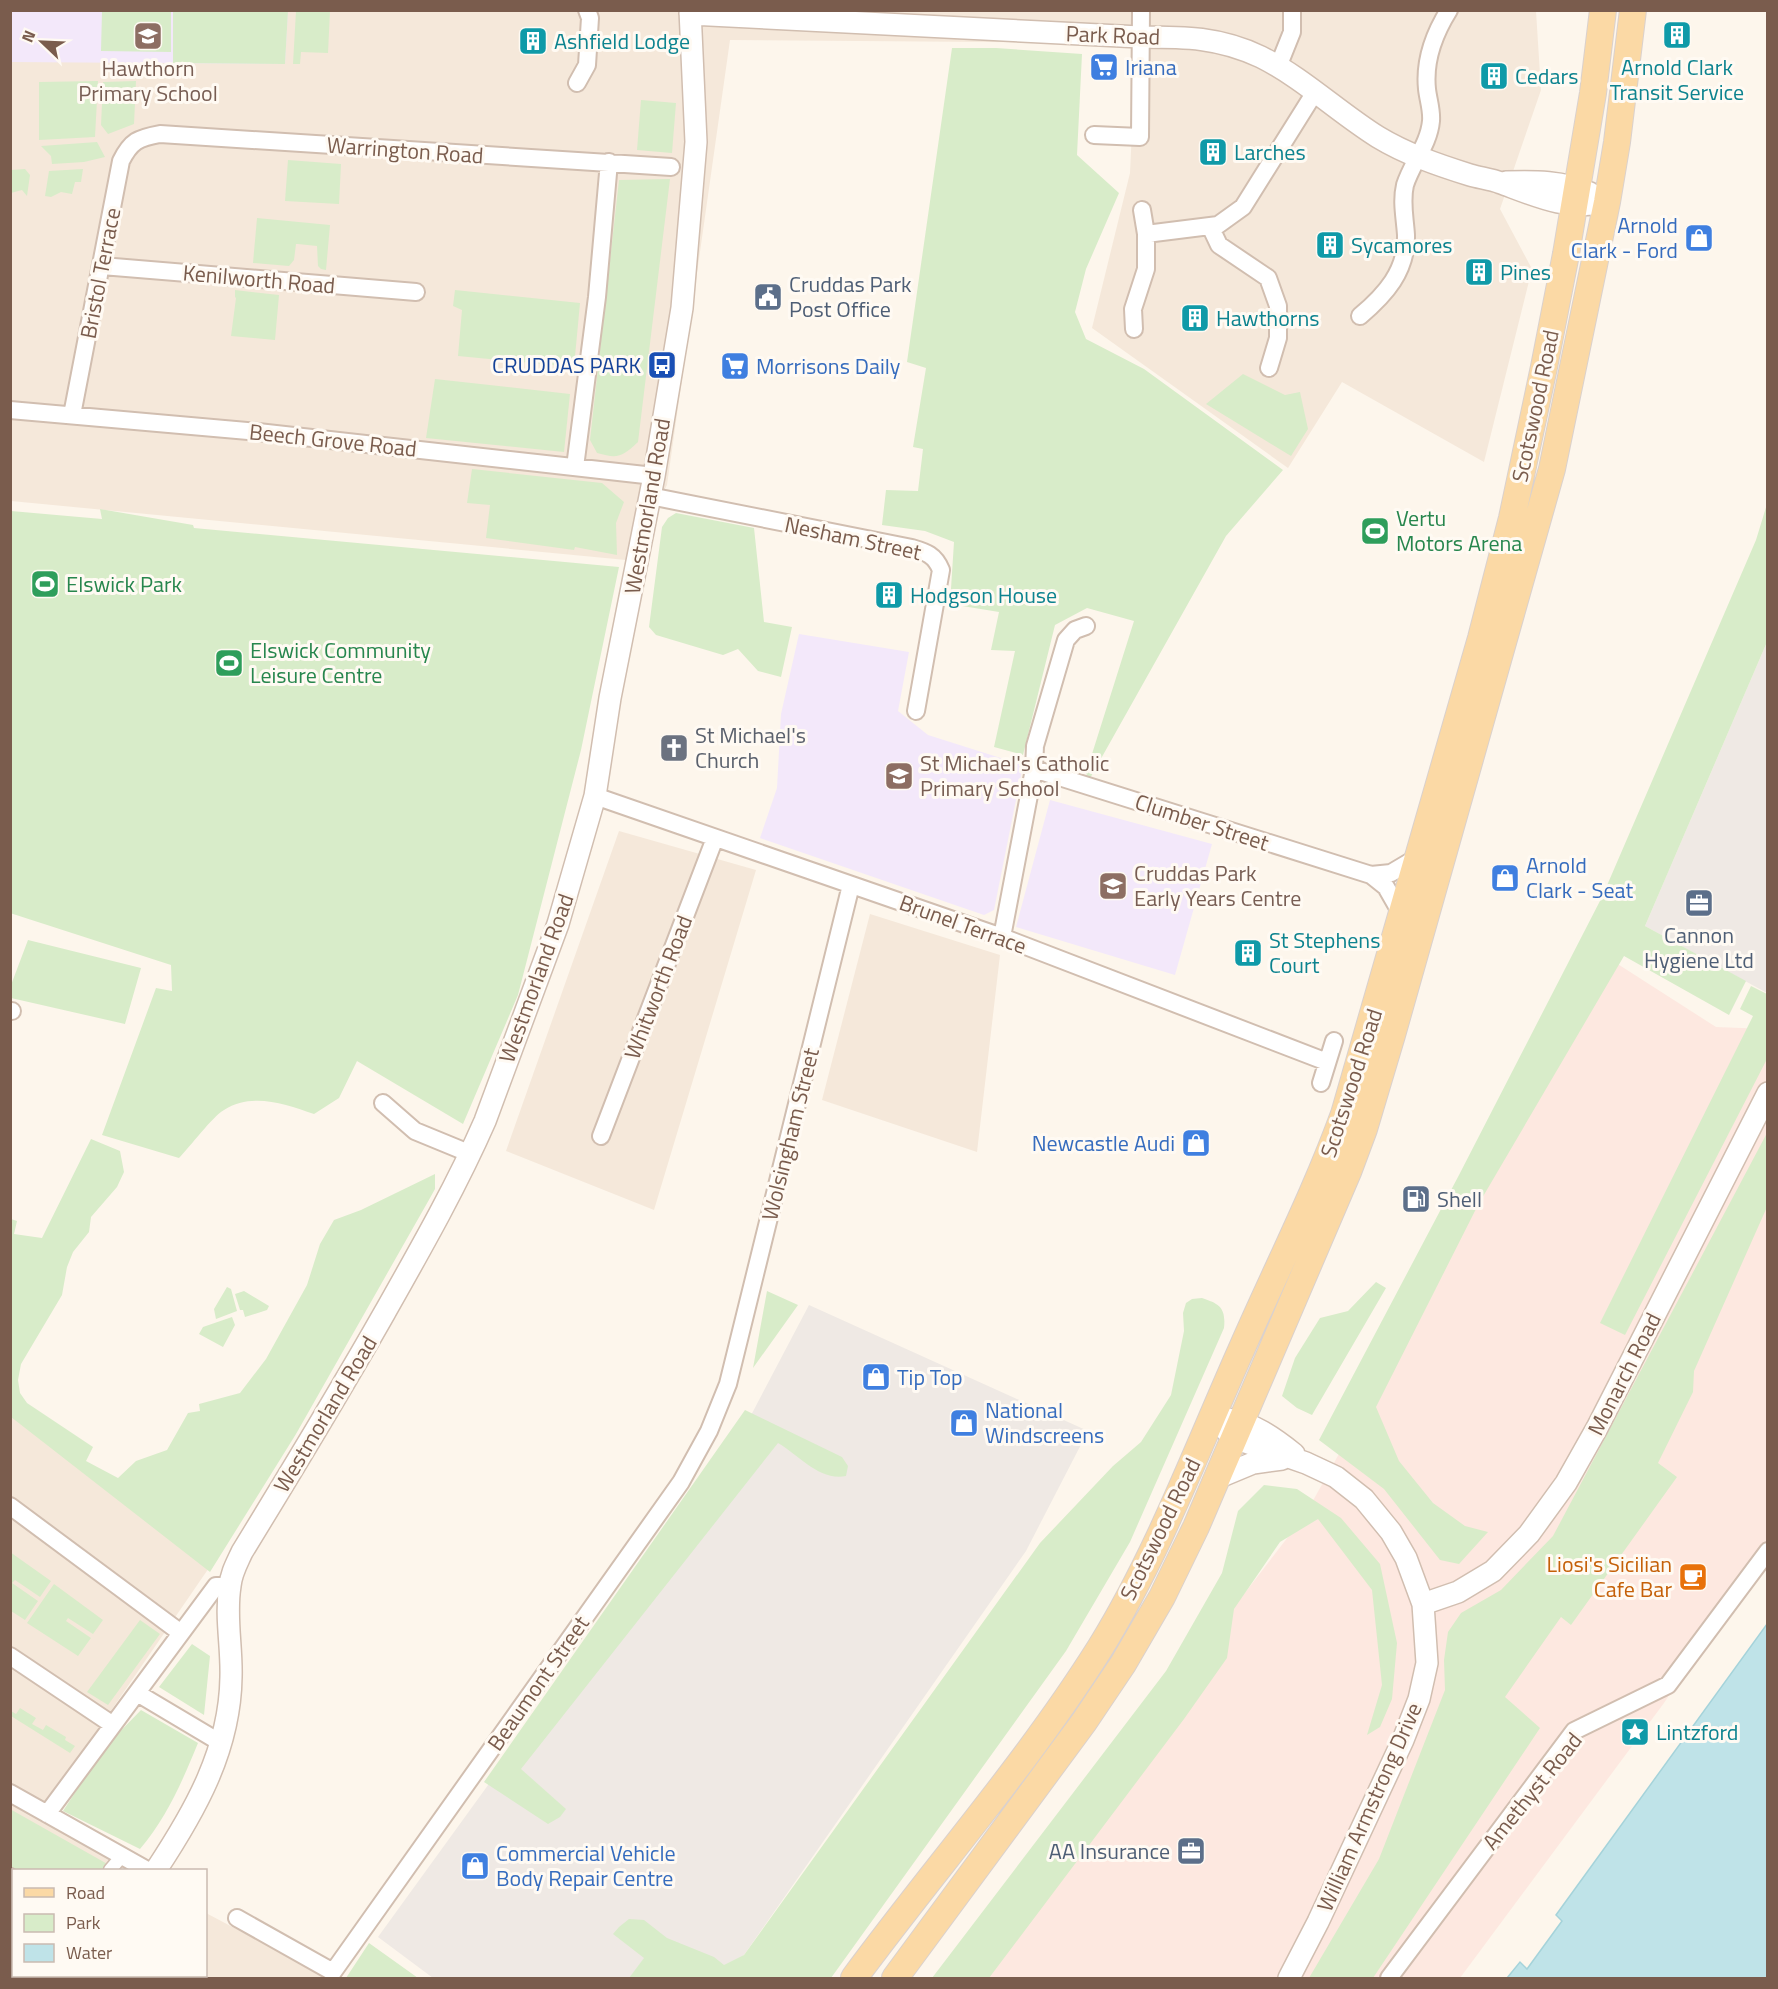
<svg xmlns="http://www.w3.org/2000/svg" width="1778" height="1989" viewBox="0 0 1778 1989" font-family="'Titillium Web',sans-serif">
<rect width="100%" height="100%" fill="#fdf6ec"/>
<path fill="#f5e8da" d="M10 11H1536L1541 90 1500 209 1532 269 1484 462 1342 382 1288 468 1092 328 1130 173 1136 43 730 40 667 485 626 560 11 501Z
M619 831 756 870 654 1210 506 1151Z
M870 914 1000 955 977 1152 822 1100Z
M10 1407 213 1562 38 1817 129 1870H14V1976H206V1913L329 1978H11Z"/>
<path fill="#fde8e0" d="M1613 961 1716 1027 1767 1029V1547L1664 1703 1460 1978H982L1224 1620 1305 1515Z"/>
<path fill="#efe9e4" d="M1767 642V993L1645 926Z
M809 1305 1088 1431 1026 1551 744 1955 717 1978H433L378 1937 738 1440Z"/>
<path fill="#f3e8fa" d="M11 11H288L285 64 11 62Z
M799 634 909 652 898 711 928 735 1023 765 994 910 984 915 760 838 777 788 781 714Z
M1050 800 1212 844 1175 975 1016 927Z"/>
<path fill="#d8ecc9" d="M102 11H171V52L101 51Z
M173 11H288L285 64 173 63Z
M296 11H330L328 53 301 52 300 64H293Z
M952 48H996L1082 54 1077 155 1119 193 1086 269 1075 312 1086 339 1144 369 1283 470 1226 536 1089 780 1086 773 1134 621 1087 608 1055 625 1023 755 994 747 1015 651 991 650 999 612 950 604 954 542 925 531 882 525 886 490 918 491 923 449 913 447 926 368 907 362Z
M98 81 95 137 39 140V82Z
M136 81 134 124 108 134 101 125 103 82Z
M641 100 676 103 672 153 637 150Z
M97 142 105 157 84 162 52 164 51 156 41 146Z
M288 160 341 164 339 204 285 201Z
M25 169 30 175 27 196 22 190 11 193V170Z
M83 169 81 182H75L72 194 61 192 51 197 45 196 49 171Z
M670 179 638 442C622 457 618 459 597 453L590 440 619 180Z
M257 218 330 225 326 270 321 269 318 266 317 246 298 244H296L294 260 289 266 253 263Z
M235 290 279 295 275 340 231 336 236 298 235 297Z
M455 290 580 303 574 367 458 356 462 310 453 306Z
M1243 374 1285 395 1300 392 1308 429 1291 456 1206 404Z
M435 379 570 394 564 452 426 438Z
M472 469 602 483 624 502 616 523 617 555 575 547 574 550 486 538 490 505 467 503Z
M1767 504V642L1645 926 1746 981 1729 1015 1624 956 1478 1205 1376 1407 1399 1461 1433 1503 1465 1526 1488 1532 1459 1564 1440 1560 1384 1489 1319 1440 1459 1175 1602 897 1756 540Z
M100 509 193 525 194 528 619 567 581 750 518 995 463 1124 357 1061 339 1098 314 1114C285 1104 252 1092 224 1110 212 1117 190 1147 179 1158L102 1135 156 988 172 991 171 965 10 913 11 511 102 519Z
M676 513 754 528 764 622 792 627 781 677 758 671 738 649 723 655 656 635 649 627 662 527 668 518Z
M28 940 141 968 125 1024 11 998V985Z
M1751 986 1767 994V1059L1625 1335 1600 1323 1753 1016 1740 1009Z
M1767 1133V1207L1694 1371 1693 1392 1658 1463 1677 1477 1571 1625 1561 1617 1505 1697 1540 1728 1373 1978H1309L1379 1859 1445 1690 1444 1660 1448 1632 1461 1613 1501 1590 1553 1536Z
M91 1139 120 1151 124 1172 117 1187 91 1217 89 1232 73 1252 67 1267 62 1295 21 1364 18 1380 20 1393 27 1403 93 1447 86 1461 118 1478 136 1461 167 1450 188 1413 200 1411 199 1404 240 1393 266 1359 307 1285 320 1244 334 1220 361 1210 435 1174V1189L430 1198 296 1434 210 1572 11 1417V1219L17 1221 14 1234 42 1238Z
M1376 1282 1386 1288 1312 1415 1297 1408 1282 1396 1295 1358 1320 1318 1348 1311Z
M227 1287 231 1289 237 1311 216 1319 214 1309Z
M244 1291 269 1306 267 1310 245 1317 243 1310H240L235 1294Z
M767 1291 798 1305 753 1368Z
M1202 1298C1220 1304 1226 1308 1224 1328L1130 1542 1066 1651 831 1978H629L644 1958 613 1934 619 1927 629 1919 644 1920 667 1938 714 1957 724 1965 744 1955 1040 1543 1113 1466 1141 1442 1171 1395 1184 1331 1183 1313 1186 1303 1192 1299Z
M232 1317 235 1325 223 1347 199 1334 203 1327Z
M745 1410 842 1457 848 1466 846 1476C819 1481 800 1456 778 1443L521 1769 566 1809 560 1817 548 1824 484 1782Z
M1264 1485 1297 1489 1341 1518 1380 1564 1397 1643 1392 1699 1380 1727 1367 1735 1382 1685 1372 1590 1318 1519 1280 1542 1234 1609 1227 1658 1184 1719 989 1978H932L1166 1671 1222 1573 1238 1511Z
M10 1552 51 1581 40 1597 15 1580 12 1583 38 1601 25 1620 11 1611Z
M54 1584 103 1620 93 1634 68 1618 66 1621 91 1638 78 1656 27 1623Z
M140 1620 160 1634 108 1705 87 1692Z
M192 1644 210 1656 204 1715 159 1687Z
M20 1708 36 1718 32 1724 43 1730 46 1725 66 1737 65 1740 75 1746 70 1753 11 1716V1711L16 1714Z
M141 1710 198 1743C182 1782 167 1817 140 1849L63 1811 105 1747Z
M10 1809 118 1870H14V1976H61L59 1978H11Z
M369 1943 418 1978H346Z"/>
<path fill="#bfe3e8" stroke="#a5d3da" stroke-width="1.5" d="M1767 1624V1978H1507L1520 1962 1527 1969 1562 1921 1556 1915Z"/>
<g fill="none" stroke-linecap="round" stroke-linejoin="round">
<g stroke="#d1beb0" stroke-width="15">
<path id="pedestrian" d="M110 1870 122 1856
M10 1874 14 1877
M10 1946 14 1947
M34 1978 36 1976"/>
</g>
<g stroke="#d1beb0" stroke-width="20">
<path id="minor" d="M1278 67 1292 32V10
M577 83 587 65 590 18 587 10
M1094 135 1140 137 1141 10
M1142 210 1146 234
M1210 226 1219 245 1268 278 1278 306V338L1269 368
M102 266 416 292
M1360 316C1385 295 1407 271 1406 235 1405 218 1401 202 1405 185 1412 163 1429 144 1431 121 1432 110 1428 99 1427 89 1424 60 1434 34 1449 10
M1134 329 1133 309 1146 269V234L1218 225 1243 207 1315 92
M10 410 258 432 654 476
M72 415 121 161C131 141 138 138 160 134L671 167
M575 467 597 297 609 162
M650 496 912 548C926 552 935 555 941 570L916 711
M1034 769 1035 746 1066 640 1075 630 1086 626
M595 796 1002 937 1327 1062
M1371 875 1391 873 1418 857
M1002 937 1034 769 1371 875 1386 887 1402 915
M10 1011H12
M1321 1083 1334 1041
M383 1103 415 1131 471 1154
M601 1136 715 838
M10 1506 181 1633
M10 1656 113 1725
M137 1693 221 1743
M10 1793 147 1870
M47 1814 216 1586H229
M237 1918 333 1972 681 1482 709 1431 728 1384 851 885
M1389 1978 1574 1731 1668 1685 1768 1551"/>
</g>
<g stroke="#d1beb0" stroke-width="24">
<path id="tertiary" d="M690 14 1140 37C1185 37 1219 37 1261 57 1303 78 1338 112 1378 137 1406 154 1438 165 1470 175 1480 178 1491 179 1501 183 1536 196 1568 211 1607 202
M1506 182C1535 181 1563 181 1590 193
M1212 1417 1234 1438 1306 1463 1336 1477 1364 1499 1391 1532 1406 1558 1423 1604 1427 1663 1419 1699 1403 1740 1318 1922 1289 1978
M1227 1419C1253 1423 1274 1438 1294 1454
M1217 1478 1253 1463 1282 1459
M1423 1604 1458 1592 1493 1571 1529 1534 1566 1483 1597 1428 1768 1093
M156 1870C195 1811 230 1750 231 1677 232 1647 225 1616 230 1586 231 1573 237 1563 242 1552 291 1472 339 1393 385 1312 420 1250 456 1187 485 1121L558 924 595 796 610 698 654 476 682 308 696 142 690 10
M82 1978 84 1976"/>
</g>
<g stroke="#dad1cd" stroke-width="28">
<path id="primary" d="M854 1978C935 1868 1027 1764 1100 1648 1158 1554 1197 1449 1242 1348 1276 1270 1315 1194 1344 1114L1481 638 1512 518 1544 367 1566 254 1593 93 1603 10
M895 1978 1084 1722 1123 1664 1162 1597 1196 1527 1348 1172 1364 1129 1392 1035 1552 469 1607 202 1617 142 1633 10"/>
</g>
<use href="#pedestrian" stroke="#fff" stroke-width="12"/>
<use href="#minor" stroke="#fff" stroke-width="16"/>
<use href="#tertiary" stroke="#fff" stroke-width="21"/>
<use href="#primary" stroke="#fbd9a5" stroke-width="26"/>
</g>
<defs>
<g id="building-square" transform="scale(1.5)"><rect x="-9" y="-9" width="18" height="18" rx="4" fill="#0f9aa8" stroke="#fffaf3"/><path d="M-4-6H4V6H1V3H-1V6H-4ZM-2.5-4.3h1.7v1.8h-1.7ZM.8-4.3h1.7v1.8H.8ZM-2.5-1h1.7V.8h-1.7ZM.8-1h1.7V.8H.8Z" fill="#fff"/></g>
<g id="school-square" transform="scale(1.5)"><rect x="-9" y="-9" width="18" height="18" rx="4" fill="#8d6e63" stroke="#fffaf3"/><path d="M0-5L7-2L0 1L-7-2ZM-4 1L0 2.5L4 1V4Q0 6-4 4Z" fill="#fff"/></g>
<g id="supermarket-square" transform="scale(1.5)"><rect x="-9" y="-9" width="18" height="18" rx="4" fill="#3f7fe0" stroke="#fffaf3"/><path d="M-6-5.5h2.5l.6 2H6L4.5 2H-2.5L-4.4-4H-6ZM-1.5 3.2a1.3 1.3 0 1 0 .1 0ZM3 3.2a1.3 1.3 0 1 0 .1 0Z" fill="#fff"/></g>
<g id="shop-square" transform="scale(1.5)"><rect x="-9" y="-9" width="18" height="18" rx="4" fill="#3f7fe0" stroke="#fffaf3"/><path d="M-5-2.5h2.3a2.7 3.5 0 0 1 5.4 0H5L5.5 6h-11ZM-1.5-2.5h3a1.5 2.3 0 0 0-3 0Z" fill="#fff"/></g>
<g id="civic-square" transform="scale(1.5)"><rect x="-9" y="-9" width="18" height="18" rx="4" fill="#5c6f8a" stroke="#fffaf3"/><path d="M-.6-6.5H3V-4.5H.6V-3L4-1V1h2V6H-6V1h2V-1L-.6-3ZM-1.2 2.5V6h2.4V2.5Z" fill="#fff"/></g>
<g id="bus-square" transform="scale(1.5)"><rect x="-9" y="-9" width="18" height="18" rx="4" fill="#1a4fb4" stroke="#fffaf3"/><path d="M-5-6H5V4H4V6H2V4H-2V6H-4V4H-5ZM-3.5-4V0h7V-4ZM-3.5 1.2v1.5H-2V1.2ZM2 1.2v1.5H3.5V1.2Z" fill="#fff"/></g>
<g id="stadium-square" transform="scale(1.5)"><rect x="-9" y="-9" width="18" height="18" rx="4" fill="#2e9e5b" stroke="#fffaf3"/><path d="M0-5a6.5 5 0 1 0 0 10a6.5 5 0 1 0 0-10ZM-3.5-1.8h7v3.6h-7Z" fill="#fff"/></g>
<g id="church-square" transform="scale(1.5)"><rect x="-9" y="-9" width="18" height="18" rx="4" fill="#6b7280" stroke="#fffaf3"/><path d="M-1.2-6h2.4v3.5h3.3v2.4h-3.3V6h-2.4V-.1h-3.3v-2.4h3.3Z" fill="#fff"/></g>
<g id="office-square" transform="scale(1.5)"><rect x="-9" y="-9" width="18" height="18" rx="4" fill="#5c6f8a" stroke="#fffaf3"/><path d="M-6-3h4V-5.5h4V-3h4V5H-6ZM-1-4.5V-3h2v-1.5ZM-6 0V1H6V0Z" fill="#fff"/></g>
<g id="fuel-square" transform="scale(1.5)"><rect x="-9" y="-9" width="18" height="18" rx="4" fill="#5c6f8a" stroke="#fffaf3"/><path d="M-5.5-6h7V0h2V4h1.3V-2.5L3-4.5l.8-.8L6-3V5H2.5V1h-1V6h-7ZM-4.2-4.7v3.2H.2V-4.7Z" fill="#fff"/></g>
<g id="cafe-square" transform="scale(1.5)"><rect x="-9" y="-9" width="18" height="18" rx="4" fill="#e8710a" stroke="#fffaf3"/><path d="M-5.5-4.5H6V0H3Q3 3.5 0 3.5H-2.5Q-5.5 3.5-5.5 0ZM3-3.2v2h1.7v-2ZM-6 4.5H4V6H-6Z" fill="#fff"/></g>
<g id="sight-square" transform="scale(1.5)"><rect x="-9" y="-9" width="18" height="18" rx="4" fill="#0f9aa8" stroke="#fffaf3"/><path d="M0-6L1.8-2.2L6-1.7L2.9 1.2L3.7 5.4L0 3.3L-3.7 5.4L-2.9 1.2L-6-1.7L-1.8-2.2Z" fill="#fff"/></g>
</defs>
<g fill-rule="evenodd">
<use href="#building-square" x="1677" y="35"/>
<use href="#school-square" x="148" y="36"/>
<use href="#building-square" x="533" y="41"/>
<use href="#supermarket-square" x="1104" y="67"/>
<use href="#building-square" x="1494" y="76"/>
<use href="#building-square" x="1213" y="152"/>
<use href="#shop-square" x="1699" y="238"/>
<use href="#building-square" x="1330" y="245"/>
<use href="#building-square" x="1479" y="272"/>
<use href="#civic-square" x="768" y="297"/>
<use href="#building-square" x="1195" y="318"/>
<use href="#bus-square" x="662" y="365"/>
<use href="#supermarket-square" x="735" y="366"/>
<use href="#stadium-square" x="1375" y="531"/>
<use href="#stadium-square" x="45" y="584"/>
<use href="#building-square" x="889" y="595"/>
<use href="#stadium-square" x="229" y="663"/>
<use href="#church-square" x="674" y="748"/>
<use href="#school-square" x="899" y="776"/>
<use href="#shop-square" x="1505" y="878"/>
<use href="#school-square" x="1113" y="886"/>
<use href="#office-square" x="1699" y="903"/>
<use href="#building-square" x="1248" y="953"/>
<use href="#shop-square" x="1196" y="1143"/>
<use href="#fuel-square" x="1416" y="1199"/>
<use href="#shop-square" x="876" y="1377"/>
<use href="#shop-square" x="964" y="1423"/>
<use href="#cafe-square" x="1693" y="1577"/>
<use href="#sight-square" x="1635" y="1732"/>
<use href="#office-square" x="1191" y="1851"/>
<use href="#shop-square" x="475" y="1866"/>
</g>
<g text-anchor="middle" stroke-width="6" stroke-linejoin="round" paint-order="stroke">
<g font-size="22" fill="#7a5c4d" stroke="#fffaf3">
<text transform="translate(1113 35) rotate(2)" y="8">Park Road</text>
<text transform="translate(405 150) rotate(4)" y="8">Warrington Road</text>
<text transform="translate(100 273) rotate(-79)" y="8">Bristol Terrace</text>
<text transform="translate(259 279) rotate(5)" y="8">Kenilworth Road</text>
<text transform="translate(1535 406) rotate(-78)" y="8">Scotswood Road</text>
<text transform="translate(333 440) rotate(6)" y="8">Beech Grove Road</text>
<text transform="translate(647 506) rotate(-80)" y="8">Westmorland Road</text>
<text transform="translate(853 538) rotate(12)" y="8">Nesham Street</text>
<text transform="translate(1202 822) rotate(18)" y="8">Clumber Street</text>
<text transform="translate(963 924) rotate(20)" y="8">Brunel Terrace</text>
<text transform="translate(536 978) rotate(-70)" y="8">Westmorland Road</text>
<text transform="translate(658 987) rotate(-69)" y="8">Whitworth Road</text>
<text transform="translate(1351 1083) rotate(-72)" y="8">Scotswood Road</text>
<text transform="translate(790 1134) rotate(-76)" y="8">Wolsingham Street</text>
<text transform="translate(1624 1374) rotate(-63)" y="8">Monarch Road</text>
<text transform="translate(325 1414) rotate(-59)" y="8">Westmorland Road</text>
<text transform="translate(1160 1529) rotate(-64)" y="8">Scotswood Road</text>
<text transform="translate(538 1683) rotate(-55)" y="8">Beaumont Street</text>
<text transform="translate(1532 1791) rotate(-51)" y="8">Amethyst Road</text>
<text transform="translate(1369 1807) rotate(-66)" y="8">William Armstrong Drive</text>
</g>
<g font-size="22" fill="#0d838f" stroke="#fffaf3" text-anchor="start">
<text x="554" y="49">Ashfield Lodge</text>
<text x="1677" y="75" text-anchor="middle">Arnold Clark<tspan x="1677" dy="25">Transit Service</tspan></text>
<text x="1515" y="84">Cedars</text>
<text x="1234" y="160">Larches</text>
<text x="1351" y="253">Sycamores</text>
<text x="1500" y="280">Pines</text>
<text x="1216" y="326">Hawthorns</text>
<text x="910" y="603">Hodgson House</text>
<text x="1269" y="948">St Stephens<tspan x="1269" dy="25">Court</tspan></text>
<text x="1656" y="1740">Lintzford</text>
</g>
<g font-size="22" fill="#366cbe" stroke="#fffaf3" text-anchor="start">
<text x="1125" y="75">Iriana</text>
<text x="1678" y="233" text-anchor="end">Arnold<tspan x="1678" dy="25">Clark - Ford</tspan></text>
<text x="756" y="374">Morrisons Daily</text>
<text x="1526" y="873">Arnold<tspan x="1526" dy="25">Clark - Seat</tspan></text>
<text x="1175" y="1151" text-anchor="end">Newcastle Audi</text>
<text x="897" y="1385">Tip Top</text>
<text x="985" y="1418">National<tspan x="985" dy="25">Windscreens</tspan></text>
<text x="496" y="1861">Commercial Vehicle<tspan x="496" dy="25">Body Repair Centre</tspan></text>
</g>
<g font-size="22" fill="#785e54" stroke="#fffaf3" text-anchor="start">
<text x="148" y="76" text-anchor="middle">Hawthorn<tspan x="148" dy="25">Primary School</tspan></text>
<text x="920" y="771">St Michael's Catholic<tspan x="920" dy="25">Primary School</tspan></text>
<text x="1134" y="881">Cruddas Park<tspan x="1134" dy="25">Early Years Centre</tspan></text>
</g>
<g font-size="22" fill="#4e5e75" stroke="#fffaf3" text-anchor="start">
<text x="789" y="292">Cruddas Park<tspan x="789" dy="25">Post Office</tspan></text>
<text x="1699" y="943" text-anchor="middle">Cannon<tspan x="1699" dy="25">Hygiene Ltd</tspan></text>
<text x="1437" y="1207">Shell</text>
<text x="1170" y="1859" text-anchor="end">AA Insurance</text>
</g>
<g font-size="22" fill="#164399" stroke="#fffaf3" text-anchor="end">
<text x="641" y="373">CRUDDAS PARK</text>
</g>
<g font-size="22" fill="#27864d" stroke="#fffaf3" text-anchor="start">
<text x="1396" y="526">Vertu<tspan x="1396" dy="25">Motors Arena</tspan></text>
<text x="66" y="592">Elswick Park</text>
<text x="250" y="658">Elswick Community<tspan x="250" dy="25">Leisure Centre</tspan></text>
</g>
<g font-size="22" fill="#5b616d" stroke="#fffaf3" text-anchor="start">
<text x="695" y="743">St Michael's<tspan x="695" dy="25">Church</tspan></text>
</g>
<g font-size="22" fill="#c56008" stroke="#fffaf3" text-anchor="end">
<text x="1672" y="1572">Liosi's Sicilian<tspan x="1672" dy="25">Cafe Bar</tspan></text>
</g>
</g>
<rect width="1778" height="1989" fill="none" stroke="#7a5c4d" stroke-width="24"/>
<rect x="12" y="1869" width="195" height="108" fill="#fffaf3" stroke="#cabbb1" stroke-width="1.5"/>
<rect x="24" y="1888" width="30" height="9" fill="#fbd9a5" stroke="#cabbb1" stroke-width="1.5"/>
<text x="66" y="1899" font-size="18" fill="#7a5c4d">Road</text>
<rect x="24" y="1914" width="30" height="18" fill="#d8ecc9" stroke="#cabbb1" stroke-width="1.5"/>
<text x="66" y="1929" font-size="18" fill="#7a5c4d">Park</text>
<rect x="24" y="1944" width="30" height="18" fill="#bfe3e8" stroke="#cabbb1" stroke-width="1.5"/>
<text x="66" y="1959" font-size="18" fill="#7a5c4d">Water</text>
<g transform="translate(42 42) rotate(293)" stroke="#fffaf3" stroke-width="4.5" paint-order="stroke">
<path d="M0-4.5L10 22L0 15L-10 22Z" fill="#7a5c4d"/>
<text y="-9" font-size="16" font-weight="bold" text-anchor="middle" fill="#7a5c4d">N</text>
</g>
</svg>
